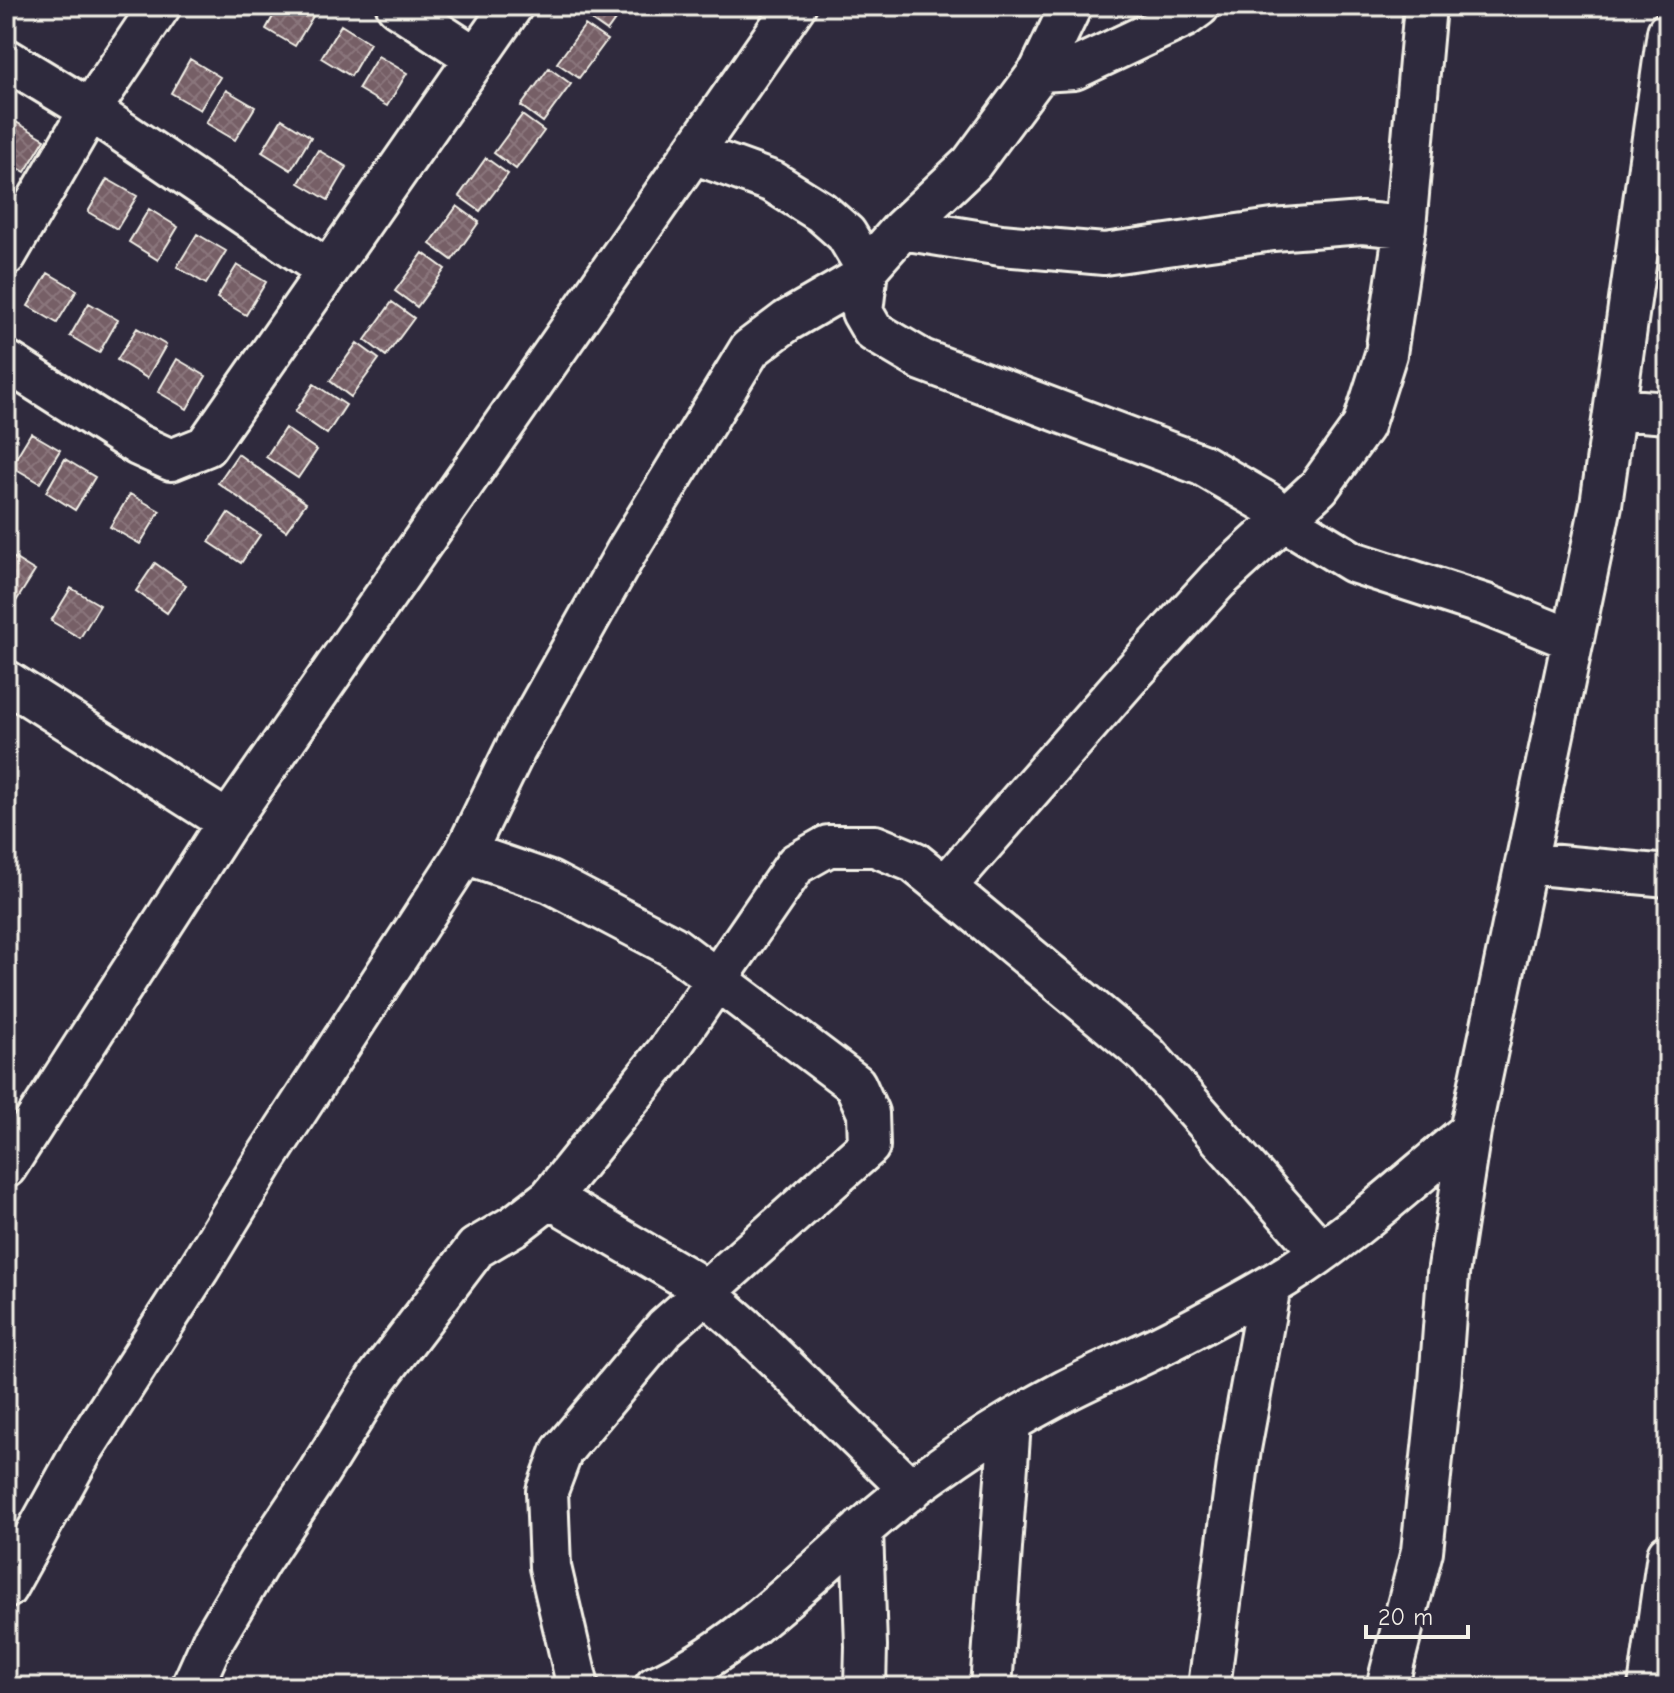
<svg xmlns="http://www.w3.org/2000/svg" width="1674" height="1693" viewBox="0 0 1674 1693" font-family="'Comic Neue',sans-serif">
<defs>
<pattern id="building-cross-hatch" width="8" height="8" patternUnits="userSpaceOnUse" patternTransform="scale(2)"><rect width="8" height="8" fill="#765e66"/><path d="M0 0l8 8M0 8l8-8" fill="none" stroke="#8a767c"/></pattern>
</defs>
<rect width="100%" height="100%" fill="#2f2a3d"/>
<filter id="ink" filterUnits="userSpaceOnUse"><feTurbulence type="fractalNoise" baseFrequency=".0125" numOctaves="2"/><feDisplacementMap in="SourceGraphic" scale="16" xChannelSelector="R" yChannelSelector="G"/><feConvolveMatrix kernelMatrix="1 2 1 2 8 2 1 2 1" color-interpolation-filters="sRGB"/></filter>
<g filter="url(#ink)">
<path fill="url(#building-cross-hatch)" stroke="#f4f1e8" stroke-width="2" d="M243 6H266L260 16Z
M279 6H302L315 13 295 46 266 29Z
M591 6H625L607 31 584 15Z
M341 25 370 43 351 76 321 58Z
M585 25 607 40 579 78 557 63Z
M378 56 407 73 387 106 358 89Z
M190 59 220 77 200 110 171 93Z
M549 68 571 84 543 122 521 106Z
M226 90 255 107 235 140 206 123Z
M522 115 544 131 516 169 494 153Z
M282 119 311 137 291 170 262 152Z
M16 122 45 139 25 172 6 161V138Z
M318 150 347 167 328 200 299 183Z
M486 158 508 174 480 211 459 196Z
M107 179 137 196 117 229 88 212Z
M457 206 479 222 452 260 430 244Z
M149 209 178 227 158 260 129 242Z
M197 234 226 251 206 284 177 267Z
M423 253 445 269 417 307 395 291Z
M237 265 266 282 246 315 217 298Z
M48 273 77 290 57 323 28 306Z
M392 302 414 318 386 356 365 340Z
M89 303 118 320 99 353 70 336Z
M137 328 166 345 147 378 117 360Z
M357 343 379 359 351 397 330 381Z
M177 359 206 376 187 409 158 392Z
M314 384 346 405 327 434 295 412Z
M285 428 317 450 298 478 266 457Z
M31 433 60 450 40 483 11 466Z
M238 454 306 503 286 531 218 483Z
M65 459 95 477 75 510 46 492Z
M130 494 160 511 140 544 110 527Z
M228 513 260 535 241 563 209 542Z
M6 553 35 571 15 603 6 598Z
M155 563 186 585 167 613 136 591Z
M71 588 100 605 80 638 51 621Z"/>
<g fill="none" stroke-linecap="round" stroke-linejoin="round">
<g stroke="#f4f1e8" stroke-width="46">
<path id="street" d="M397 6 475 57
M6 59 90 110 327 270
M1040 71 1074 69 1184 17 1199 6
M693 153 773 182 821 212 846 234 867 269 862 312 873 331 922 360 1202 465 1267 503 1284 520 1353 562 1486 605 1573 640
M902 229 1001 245 1104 254 1273 230 1362 223 1405 227
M6 255 90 110 160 6
M6 361 138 445 171 460 206 446 512 6
M1615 409 1668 413
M6 681 228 822
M465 853 550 882 672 946 855 1084 868 1113 869 1146 665 1328 562 1451 547 1491 550 1567 578 1687
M1526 863 1668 876
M945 887 1129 677 1218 580 1319 487 1363 426 1386 354 1405 227 1425 6
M6 1167 228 822 795 6
M550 1198 690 1280 743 1326 911 1490
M862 1529 866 1646 865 1687
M6 1588 83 1449 199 1268 263 1163 465 853 515 750 628 549 750 349 787 321 856 281 902 229 972 163 1040 71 1071 6
M192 1687 213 1640 259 1562 319 1472 378 1377 476 1248 515 1225 550 1198 667 1052 796 864 828 846H875L914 862 945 887 1146 1054 1321 1252
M655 1687C764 1637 839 1537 937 1470 977 1441 1021 1414 1065 1391 1092 1377 1120 1365 1147 1352 1189 1332 1230 1309 1270 1286 1343 1243 1405 1184 1470 1131
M991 1687 1010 1423
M1209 1687 1240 1449 1270 1286
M1387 1687 1422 1551 1440 1383 1448 1274 1470 1131 1601 505 1668 32
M1649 1687 1668 1554"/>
</g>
<use href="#street" stroke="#2f2a3d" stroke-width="40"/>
</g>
</g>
<rect width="1674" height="1693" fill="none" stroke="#2f2a3d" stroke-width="32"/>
<rect x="16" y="16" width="1642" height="1661" fill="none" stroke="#f4f1e8" stroke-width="3" filter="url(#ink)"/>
<path d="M1366 1625v12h102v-12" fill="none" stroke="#f4f1e8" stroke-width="4"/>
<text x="1378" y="1625" font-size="24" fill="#f4f1e8" stroke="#2f2a3d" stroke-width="6" paint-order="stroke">20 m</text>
</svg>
